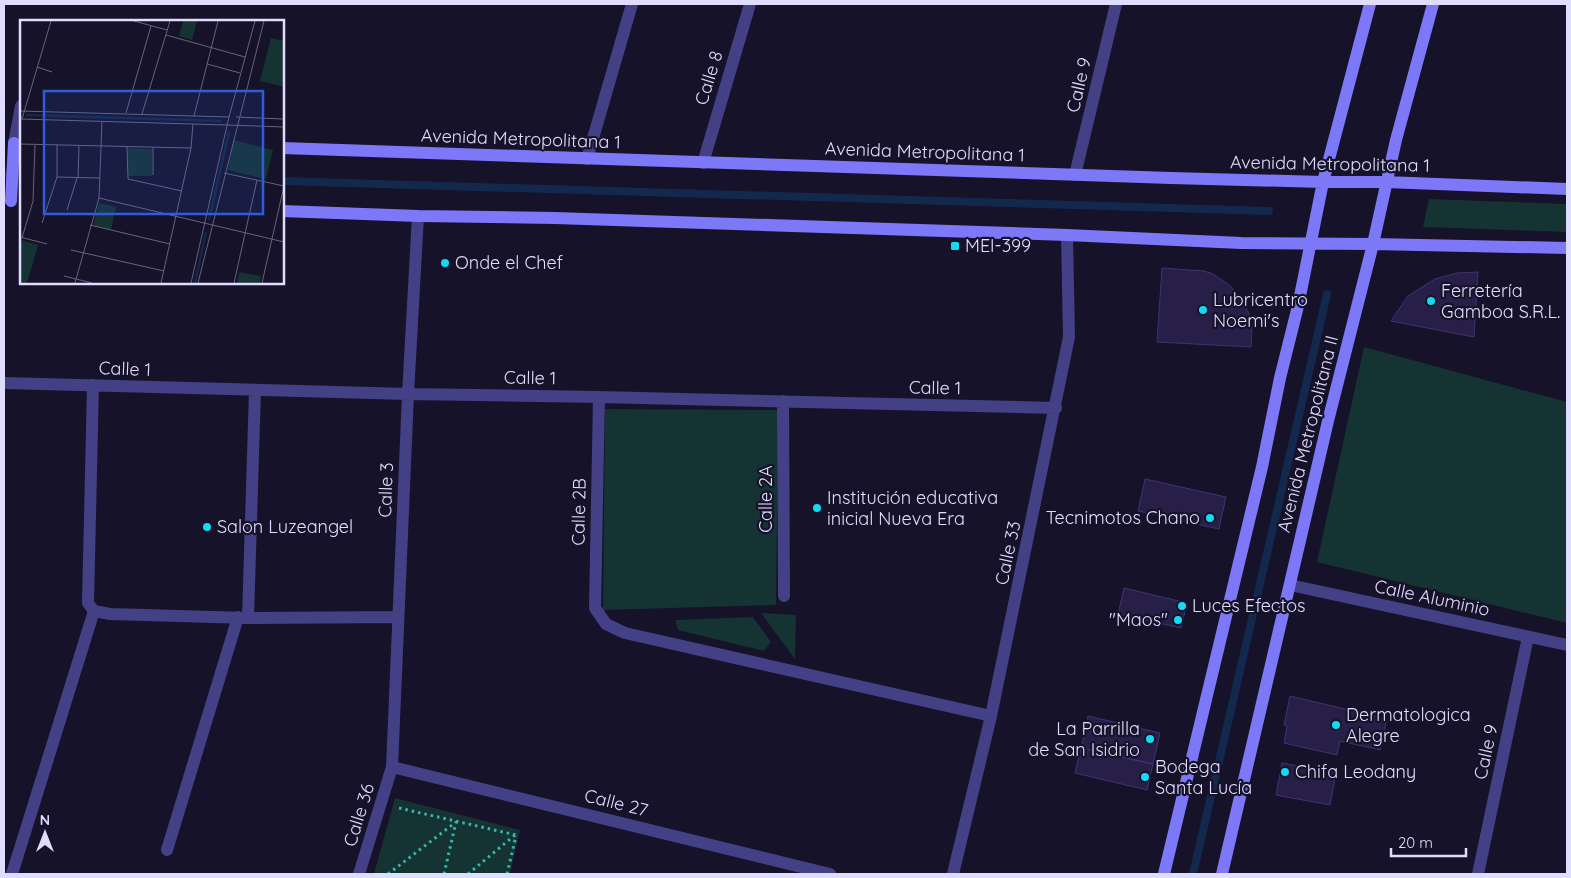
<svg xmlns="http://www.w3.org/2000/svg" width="1571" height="878" viewBox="0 0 1571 878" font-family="Quicksand,sans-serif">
<rect width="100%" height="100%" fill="#161229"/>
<path fill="#153332" d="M1429 199 1567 204V232L1423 227Z
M1364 347 1567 402V623L1317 562Z
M605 409 778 410 776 605 603 610Z
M761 613 796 615 795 659Z
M753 617 771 642 764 651 678 630 675 620Z
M395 798 520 830 510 874H374Z"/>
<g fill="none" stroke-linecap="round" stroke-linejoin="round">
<path stroke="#12284d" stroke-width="8" d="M4 173H21
M282 181 1269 211
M1193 874 1327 294"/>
</g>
<path fill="#281f49" stroke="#403274" d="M1162 268 1204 271 1213 274 1229 285 1241 298 1249 314 1252 326 1251 347 1157 342Z
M1478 272 1474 337 1391 321 1408 296 1435 279 1457 273Z
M1145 479 1226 497 1219 529 1138 511Z
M1124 588 1187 603 1181 628 1118 614Z
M1290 696 1387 719 1380 750 1340 741 1337 755 1284 743 1287 726 1284 725Z
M1088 716 1160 733 1153 764 1081 748Z
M1081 748 1153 764 1147 790 1075 773Z
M1282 763 1336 773 1330 805 1276 795Z"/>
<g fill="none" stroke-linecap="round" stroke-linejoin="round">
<path stroke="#37b6b0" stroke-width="3" stroke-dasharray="2.5 4" stroke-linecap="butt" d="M399 808 516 835
M388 874 456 822
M444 874 456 822
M468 874 515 835
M507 874 516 836"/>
<path stroke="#434085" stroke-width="12" d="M14 143 21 106"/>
<path stroke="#434085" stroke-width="12" d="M587 159 632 4
M703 163 750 4
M1075 175 1116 4
M4 383 408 394 599 397 1056 408
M93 385 88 603 94 611 110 614 248 618 398 617
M599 397 595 608 606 624 625 633 991 716
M783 401 784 596
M1290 585 1567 645
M248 618 255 390
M392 767 830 874
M167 850 238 617
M12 874 94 611
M359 874 392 767 408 394 418 216
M953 874 991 716 1069 337 1067 235
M1478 874 1528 637"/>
<path stroke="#7c78f8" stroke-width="12" d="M282 148 1171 178 1323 182H1386L1567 189
M11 201 14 143
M282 211 418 216 555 218 1067 235 1241 243 1373 244 1567 248
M1164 874 1262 467 1280 378 1298 306 1323 182 1370 4
M1222 874 1328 421 1373 244 1396 140 1433 4"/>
</g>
<g fill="#12daf3" stroke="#161229" stroke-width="2">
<rect x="950" y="241" width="10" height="10" rx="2.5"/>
<circle cx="445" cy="263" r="5"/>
<circle cx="1431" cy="301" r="5"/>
<circle cx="1203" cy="310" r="5"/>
<circle cx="817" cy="508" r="5"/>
<circle cx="1210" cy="518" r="5"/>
<circle cx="207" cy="527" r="5"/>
<circle cx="1182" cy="606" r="5"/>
<circle cx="1178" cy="620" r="5"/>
<circle cx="1336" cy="725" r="5"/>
<circle cx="1150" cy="739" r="5"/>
<circle cx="1285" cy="772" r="5"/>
<circle cx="1145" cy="777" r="5"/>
</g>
<g text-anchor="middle" stroke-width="4.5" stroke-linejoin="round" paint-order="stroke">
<g font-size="18" fill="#e0dcfd" stroke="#161229">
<text transform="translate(709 78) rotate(-73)" y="6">Calle 8</text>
<text transform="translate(1079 85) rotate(-77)" y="6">Calle 9</text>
<text transform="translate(521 139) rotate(2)" y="6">Avenida Metropolitana 1</text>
<text transform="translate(925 152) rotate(2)" y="6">Avenida Metropolitana 1</text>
<text transform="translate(1330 164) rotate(1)" y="6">Avenida Metropolitana 1</text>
<text transform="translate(125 369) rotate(2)" y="6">Calle 1</text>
<text transform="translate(530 378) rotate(1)" y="6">Calle 1</text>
<text transform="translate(935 388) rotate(1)" y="6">Calle 1</text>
<text transform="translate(1308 434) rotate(-76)" y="6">Avenida Metropolitana II</text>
<text transform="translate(386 490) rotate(-88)" y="6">Calle 3</text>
<text transform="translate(766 499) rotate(-90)" y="6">Calle 2A</text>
<text transform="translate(579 512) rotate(-89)" y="6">Calle 2B</text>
<text transform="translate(1008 553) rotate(-78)" y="6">Calle 33</text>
<text transform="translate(1432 598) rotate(12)" y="6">Calle Aluminio</text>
<text transform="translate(1486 752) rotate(-78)" y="6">Calle 9</text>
<text transform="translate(616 803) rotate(14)" y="6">Calle 27</text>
<text transform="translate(359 815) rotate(-73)" y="6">Calle 36</text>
</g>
<g font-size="18" fill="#e0dcfd" stroke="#161229" text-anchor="start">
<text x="965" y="252">MEI-399</text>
<text x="455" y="269">Onde el Chef</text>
<text x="1441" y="297">Ferretería<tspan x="1441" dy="21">Gamboa S.R.L.</tspan></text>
<text x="1213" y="306">Lubricentro<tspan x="1213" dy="21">Noemi's</tspan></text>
<text x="827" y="504">Institución educativa<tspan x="827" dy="21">inicial Nueva Era</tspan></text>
<text x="1200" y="524" text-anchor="end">Tecnimotos Chano</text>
<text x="217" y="533">Salon Luzeangel</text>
<text x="1192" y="612">Luces Efectos</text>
<text x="1168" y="626" text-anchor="end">"Maos"</text>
<text x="1346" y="721">Dermatologica<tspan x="1346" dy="21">Alegre</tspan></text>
<text x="1140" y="735" text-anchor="end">La Parrilla<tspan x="1140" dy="21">de San Isidrio</tspan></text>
<text x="1155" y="773">Bodega<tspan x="1155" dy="21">Santa Lucía</tspan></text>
<text x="1295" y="778">Chifa Leodany</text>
</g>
</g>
<g transform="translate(20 20)">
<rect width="264" height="264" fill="#161229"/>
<path d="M163 1H177L172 20 159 16ZM251 18 264 21V67L240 61ZM214 120 253 130 246 159 208 150ZM108 128 132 129V156H108ZM79 183 96 187 91 210 73 205ZM1 220 18 225 7 263H0ZM219 252 241 256 240 263H217Z" fill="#153332"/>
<path fill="none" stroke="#12284d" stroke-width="2.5" d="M6 95 201 101M189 200 209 112M175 263 186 212"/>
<path fill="none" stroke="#67637e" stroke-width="1" d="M114 1 147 10M146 15 225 37M187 44 220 53M17 47 32 52M0 91 209 97M106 93 131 6M122 94 150 1M174 96 198 1M216 97 264 99M0 99 207 105M2 99 31 1M207 105 264 107M0 124 171 128M107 127 108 159 162 171M133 127V155M204 153 264 166M37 157 79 158M58 158 59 126M79 178 264 222M47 190 57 158M22 203 37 157V125M70 205 150 224M0 217 27 224M2 218 13 181 15 125M51 230 144 251M44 256 72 263M55 263 79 178 82 101M141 263 171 128 173 104M171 263 209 97 235 1M178 263 244 1M214 263 237 160M242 263 264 166"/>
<path fill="#305cdc" fill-opacity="0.15" stroke="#305cdc" stroke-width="2.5" d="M24 71H243V194H24Z"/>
<rect width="264" height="264" fill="none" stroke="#e0dcfd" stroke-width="2.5"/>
</g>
<rect width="1571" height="878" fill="none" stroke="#e0dcfd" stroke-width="10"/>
<g transform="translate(45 833)" stroke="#161229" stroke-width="4" paint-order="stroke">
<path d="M0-4L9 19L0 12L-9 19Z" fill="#e0dcfd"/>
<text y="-8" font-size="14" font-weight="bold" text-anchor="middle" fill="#e0dcfd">N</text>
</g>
<path d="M1391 848v8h75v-8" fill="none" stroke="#e0dcfd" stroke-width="2.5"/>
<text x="1398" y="848" font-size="15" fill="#e0dcfd" stroke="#161229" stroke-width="4" paint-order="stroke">20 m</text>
</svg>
